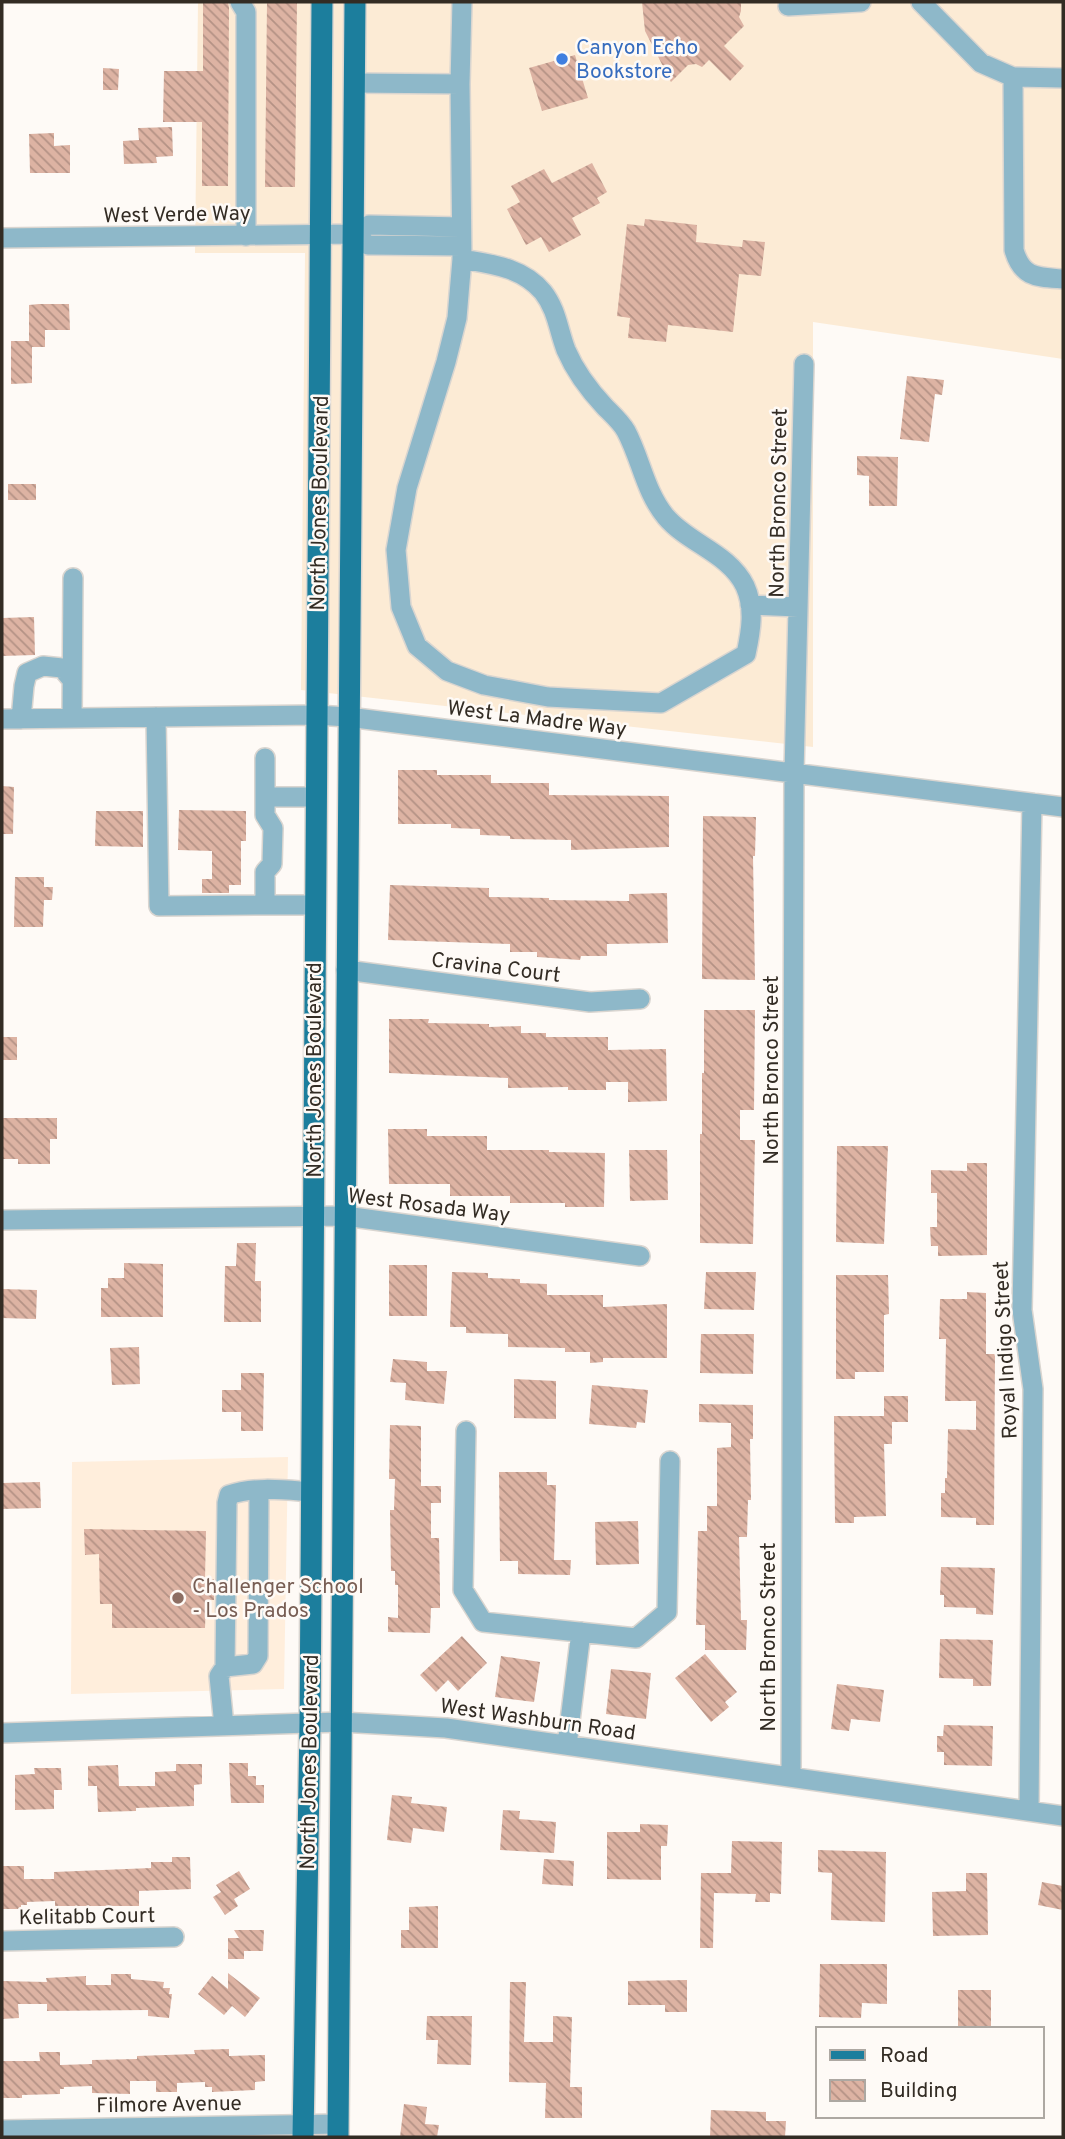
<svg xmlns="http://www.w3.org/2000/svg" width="1065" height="2139" viewBox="0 0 1065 2139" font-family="Overpass,sans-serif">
<defs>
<pattern id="building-back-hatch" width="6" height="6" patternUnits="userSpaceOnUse" patternTransform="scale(1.75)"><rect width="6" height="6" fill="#ddb3a3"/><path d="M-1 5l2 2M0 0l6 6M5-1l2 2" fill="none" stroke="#b49285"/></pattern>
</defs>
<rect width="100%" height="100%" fill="#fefaf6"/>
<path fill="#fcebd5" d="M198 2H1063V359L813 322V747L301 690 305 253H195Z"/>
<path fill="#ffeedc" d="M288 1457 284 1689 71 1694 72 1462Z"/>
<path fill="url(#building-back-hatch)" d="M203 2H228L229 8 228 186H202V122H163L164 71H203Z
M267 2H297L295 187H265Z
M642 2H741V11L739 17 744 26 724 46 744 66 730 81 709 60 702 67 696 64 688 65 671 82 645 31Z
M575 55 588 98 542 111 529 68Z
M103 68 119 69 118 90H103Z
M172 127 173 156 156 157 157 163 124 164 123 141 139 140 138 128Z
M54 133V146L70 145V173H30L29 134Z
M592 163 607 192 597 198 600 203 572 218 581 235 549 252 541 237 526 245 507 209 520 202 511 186 544 169 552 183Z
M645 219 697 225 696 242 742 247 743 240 765 242 761 276 739 274 733 332 668 325 666 342 628 338 630 318 617 316 627 224 644 226Z
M39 304H69L70 330H45V347H32V383L11 384V341H29V305Z
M907 376 944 380 942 395 935 394 929 442 900 439Z
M857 456 898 457 897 506H869V476L857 475Z
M8 484H36V500H8Z
M34 617 35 655 2 656V618Z
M398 770H437V775H491V783H549V795L669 796V847L571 850V840L510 839V836L480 835V829L451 828V824H398Z
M2 786 14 787 13 834H2Z
M179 810 246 811V841H241V885H229V893H202V879H212V851L178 850Z
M96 811H143V847L95 846Z
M703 816 756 817 755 856H753L755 980 702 979Z
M15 877H44V887H53L52 900H44L43 927H14Z
M390 885 489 888V897L549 898V900L629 901V894L667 893 668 943 607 944V956H581L580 960 537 957V952H510V944L388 940Z
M704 1010H755L754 1110H740V1140H755L753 1244 700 1243V1134H702V1073H704Z
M389 1019H429L428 1023 489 1024V1027L521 1026V1033H546V1037H608V1050L666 1049 667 1101 628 1102V1082H606V1090H568V1087L508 1088V1078L389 1073Z
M2 1037H17V1060H2Z
M2 1118H57V1139H50V1164H18V1159H2Z
M388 1129H427V1136H487V1150H549V1152L605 1153 604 1207H565V1203H510V1196H450V1184H389Z
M837 1146H888L884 1244 836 1242Z
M629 1150H667L668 1200 630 1201Z
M967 1163H987V1255L938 1256V1246H931L930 1227H937V1193H931V1170L967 1171Z
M237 1243H256L255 1281H261V1322H224L225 1266H236Z
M124 1263 163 1264V1317H101V1288H108V1278H124Z
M389 1265H427V1316H389Z
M452 1272 488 1273V1278L520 1279V1283L547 1284V1295H603V1307L667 1304V1358H603V1362L590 1363V1352H565V1348L508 1347V1334L466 1333V1327H450Z
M706 1272H756L754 1310 704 1309Z
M836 1275H888L889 1314 884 1315V1372H855V1379H836Z
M2 1289 37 1290 36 1319 2 1318Z
M967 1292 986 1293V1354H995L994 1525H976V1518L941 1517V1493H945V1478H947L948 1429 976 1430V1401H945L946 1339H939L940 1299H967Z
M701 1334H754L753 1374 700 1373Z
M139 1347 140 1384 112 1385 110 1348Z
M393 1359 427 1362V1371H447L444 1404 405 1400 406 1383 390 1382Z
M241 1373H264L263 1431H241V1412H222V1390H241Z
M514 1379 556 1381V1419L514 1418Z
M592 1385 648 1390 645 1423 637 1422 636 1428 589 1424Z
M884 1396H908V1422H892V1444H884L886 1516 854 1517V1523H835L834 1416H884Z
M699 1404 753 1405V1439H750L751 1500H748L747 1537H739L741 1620H747L746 1650H705V1625H696L698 1531H707V1506H717V1448L731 1447V1423L699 1422Z
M390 1425 421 1426V1486H441V1503H431V1538H439L440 1591V1608H431L430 1633 388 1632V1617L398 1618V1585H395V1571H391L390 1510H394L395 1479H389Z
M499 1472H547V1485H556L554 1560H571L570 1575 518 1574V1561H500Z
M40 1482 41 1508 2 1509V1483Z
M638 1521 639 1564 596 1565 595 1522Z
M84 1529 206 1531 205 1579H214V1600H206L205 1628H112V1604H100L99 1554 85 1555Z
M941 1567 995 1568 993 1615 976 1614V1608L944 1607V1595H940Z
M462 1636 487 1663 458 1691 448 1680 436 1692 420 1675Z
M940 1639 993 1640 991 1686H973V1679L939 1678Z
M705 1654 737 1692 725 1702 729 1707 711 1722 675 1678Z
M501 1656 540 1662 534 1702 495 1697Z
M611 1669 651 1673 646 1719 606 1714Z
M837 1684 884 1690 880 1722 851 1719 849 1731 831 1729Z
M944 1725 993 1726 992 1766 944 1765V1752H937V1736H943Z
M229 1763H248V1776H256V1785H264V1803H231Z
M176 1764H202V1784L194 1785V1806L136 1808V1811L98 1812 97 1786H88V1766L118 1765 119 1786H155V1772L176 1771Z
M34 1768H61L62 1790H54V1809L15 1810V1775L35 1774Z
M392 1795 412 1797 411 1803 447 1807 444 1832 413 1828 411 1843 387 1840Z
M503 1810 520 1811 519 1819 556 1822 554 1853 500 1850Z
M640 1824 668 1825 667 1846H661V1880L607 1879V1832H640Z
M732 1841 782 1842 781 1894 770 1893V1902H755L756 1894 714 1893 713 1948H700L701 1873H731Z
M818 1850 886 1852 885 1922 831 1920 832 1873 818 1872Z
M172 1857H190L191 1889 139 1891V1906H55V1901L27 1902V1905H21V1909H2V1866H24V1879H54V1872L151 1868V1862H172Z
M544 1859 574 1861 573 1886 542 1884Z
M239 1871 250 1889 234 1899 238 1906 225 1915 213 1897 221 1892 216 1885Z
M966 1873H987L988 1935 933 1936 932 1892 966 1891Z
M1042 1882 1063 1886V1910L1038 1905Z
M438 1906V1948H401V1930H409V1907Z
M234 1930H264L263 1951H244V1959H228V1938H239Z
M820 1964H887V2004L862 2003 861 2018 819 2017Z
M228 1973 260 1998 245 2017 232 2006 224 2015 198 1994 212 1976 228 1989Z
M111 1974H131V1979L164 1982 163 1988H170L169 1994H172L169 2018 148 2016V2010L47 2011V2004H18L19 2018 2 2019V1981L47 1982 46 1978 86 1976V1985H111Z
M687 1980V2012H665V2005H628V1981Z
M510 1982H526L524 2042H553V2016L572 2017 570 2087H582V2118H545L546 2083 509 2082Z
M958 1990H991V2029H958Z
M427 2016H472L471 2065 437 2064 438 2040H426Z
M229 2049V2056L265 2055V2081L255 2082V2090L212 2092V2087H205V2082L177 2083V2092H156V2081H130V2094L92 2093V2086L64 2087V2089H60V2094L22 2095V2098H2V2061H40L39 2052H60V2065L92 2064V2060L137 2059V2056L195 2054 194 2050Z
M404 2104 427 2107 425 2124 439 2125 437 2137H400Z
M711 2110 766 2112V2121H786L785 2137H710Z"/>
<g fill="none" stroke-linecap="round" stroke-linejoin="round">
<g stroke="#d9d5d0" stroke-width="22">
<path id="minor" d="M240 2 246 12V236
M921 2 981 63 1013 77 1014 250C1022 278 1037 277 1063 279
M788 6 861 2
M1013 77 1063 78
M354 83 460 84 462 2
M460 84 462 259 457 318 446 362 407 488 396 550 401 607 417 646 447 671 484 685 548 697 661 703 746 654C751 631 755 608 745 586 729 553 689 544 666 517 645 492 641 459 626 431 621 422 612 414 605 407 590 391 575 371 566 350 558 329 557 310 543 292 522 267 491 264 462 259
M353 234 368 245 461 246
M2 238 353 234 369 225 461 227
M750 605 798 607
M156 717 159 906 265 905
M72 718 73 578
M2 719 316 715 348 717 1063 807
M21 719 24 686 27 673 43 666 62 668 72 680
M265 758V815L273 828 272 864 265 872V905H315
M265 797H316
M346 970 590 1002 640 999
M2 1220 345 1216 640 1256
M466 1431 463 1590 483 1622 636 1638 667 1612 670 1461
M259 1490 258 1656 253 1664 225 1667 227 1503 229 1495C255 1486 285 1490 312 1492
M224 1726 219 1676 225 1667
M2 1733 341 1722 446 1728 1063 1816
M567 1745 581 1632
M791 1777 794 773 804 364
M1029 1811 1033 1389 1022 1310 1032 803
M2 1941 174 1937
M2 2130 338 2124"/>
</g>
<g stroke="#d9d5d0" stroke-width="24">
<path id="major" d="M303 2137 310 1723 322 2
M338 2137 355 2"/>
</g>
<use href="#minor" stroke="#8eb8c9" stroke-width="19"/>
<use href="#major" stroke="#1c7e9d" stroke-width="21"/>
</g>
<circle fill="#3f7fe0" stroke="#fefaf6" stroke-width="2.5" cx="562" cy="59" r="7"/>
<circle fill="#8d6e63" stroke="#fefaf6" stroke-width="2.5" cx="178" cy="1598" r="7"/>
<g text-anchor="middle" stroke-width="5" stroke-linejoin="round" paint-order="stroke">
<g font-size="21" fill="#366cbe" stroke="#fefaf6" text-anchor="start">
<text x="576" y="54">Canyon Echo<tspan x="576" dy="24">Bookstore</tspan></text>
</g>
<g font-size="21" fill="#332c24" stroke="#fefaf6">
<text transform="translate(177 214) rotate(-1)" y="7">West Verde Way</text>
<text transform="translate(319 503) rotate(-89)" y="7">North Jones Boulevard</text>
<text transform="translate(778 503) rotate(-89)" y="7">North Bronco Street</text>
<text transform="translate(537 718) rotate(7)" y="7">West La Madre Way</text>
<text transform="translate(496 967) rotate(7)" y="7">Cravina Court</text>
<text transform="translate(314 1070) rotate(-90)" y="7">North Jones Boulevard</text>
<text transform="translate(771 1070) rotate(-90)" y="7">North Bronco Street</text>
<text transform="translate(429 1205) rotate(7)" y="7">West Rosada Way</text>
<text transform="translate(1005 1350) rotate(-93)" y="7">Royal Indigo Street</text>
<text transform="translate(768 1637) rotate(-90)" y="7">North Bronco Street</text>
<text transform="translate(538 1719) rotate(8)" y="7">West Washburn Road</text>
<text transform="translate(309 1762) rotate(-89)" y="7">North Jones Boulevard</text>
<text transform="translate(87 1916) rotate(-1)" y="7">Kelitabb Court</text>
<text transform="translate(169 2104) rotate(-1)" y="7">Filmore Avenue</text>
</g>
<g font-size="21" fill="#785e54" stroke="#fefaf6" text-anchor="start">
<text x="192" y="1593">Challenger School<tspan x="192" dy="24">- Los Prados</tspan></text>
</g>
</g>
<rect width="1065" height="2139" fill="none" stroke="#332c24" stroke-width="7"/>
<rect x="816" y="2027" width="228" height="91" fill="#fefaf6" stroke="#ada8a2" stroke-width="2"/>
<rect x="830" y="2050" width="35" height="10" fill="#1c7e9d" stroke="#ada8a2" stroke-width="2"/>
<text x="880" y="2062" font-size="21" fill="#332c24">Road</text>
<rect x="830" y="2080" width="35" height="21" fill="url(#building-back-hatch)" stroke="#ada8a2" stroke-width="2"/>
<text x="880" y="2097" font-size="21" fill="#332c24">Building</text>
</svg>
